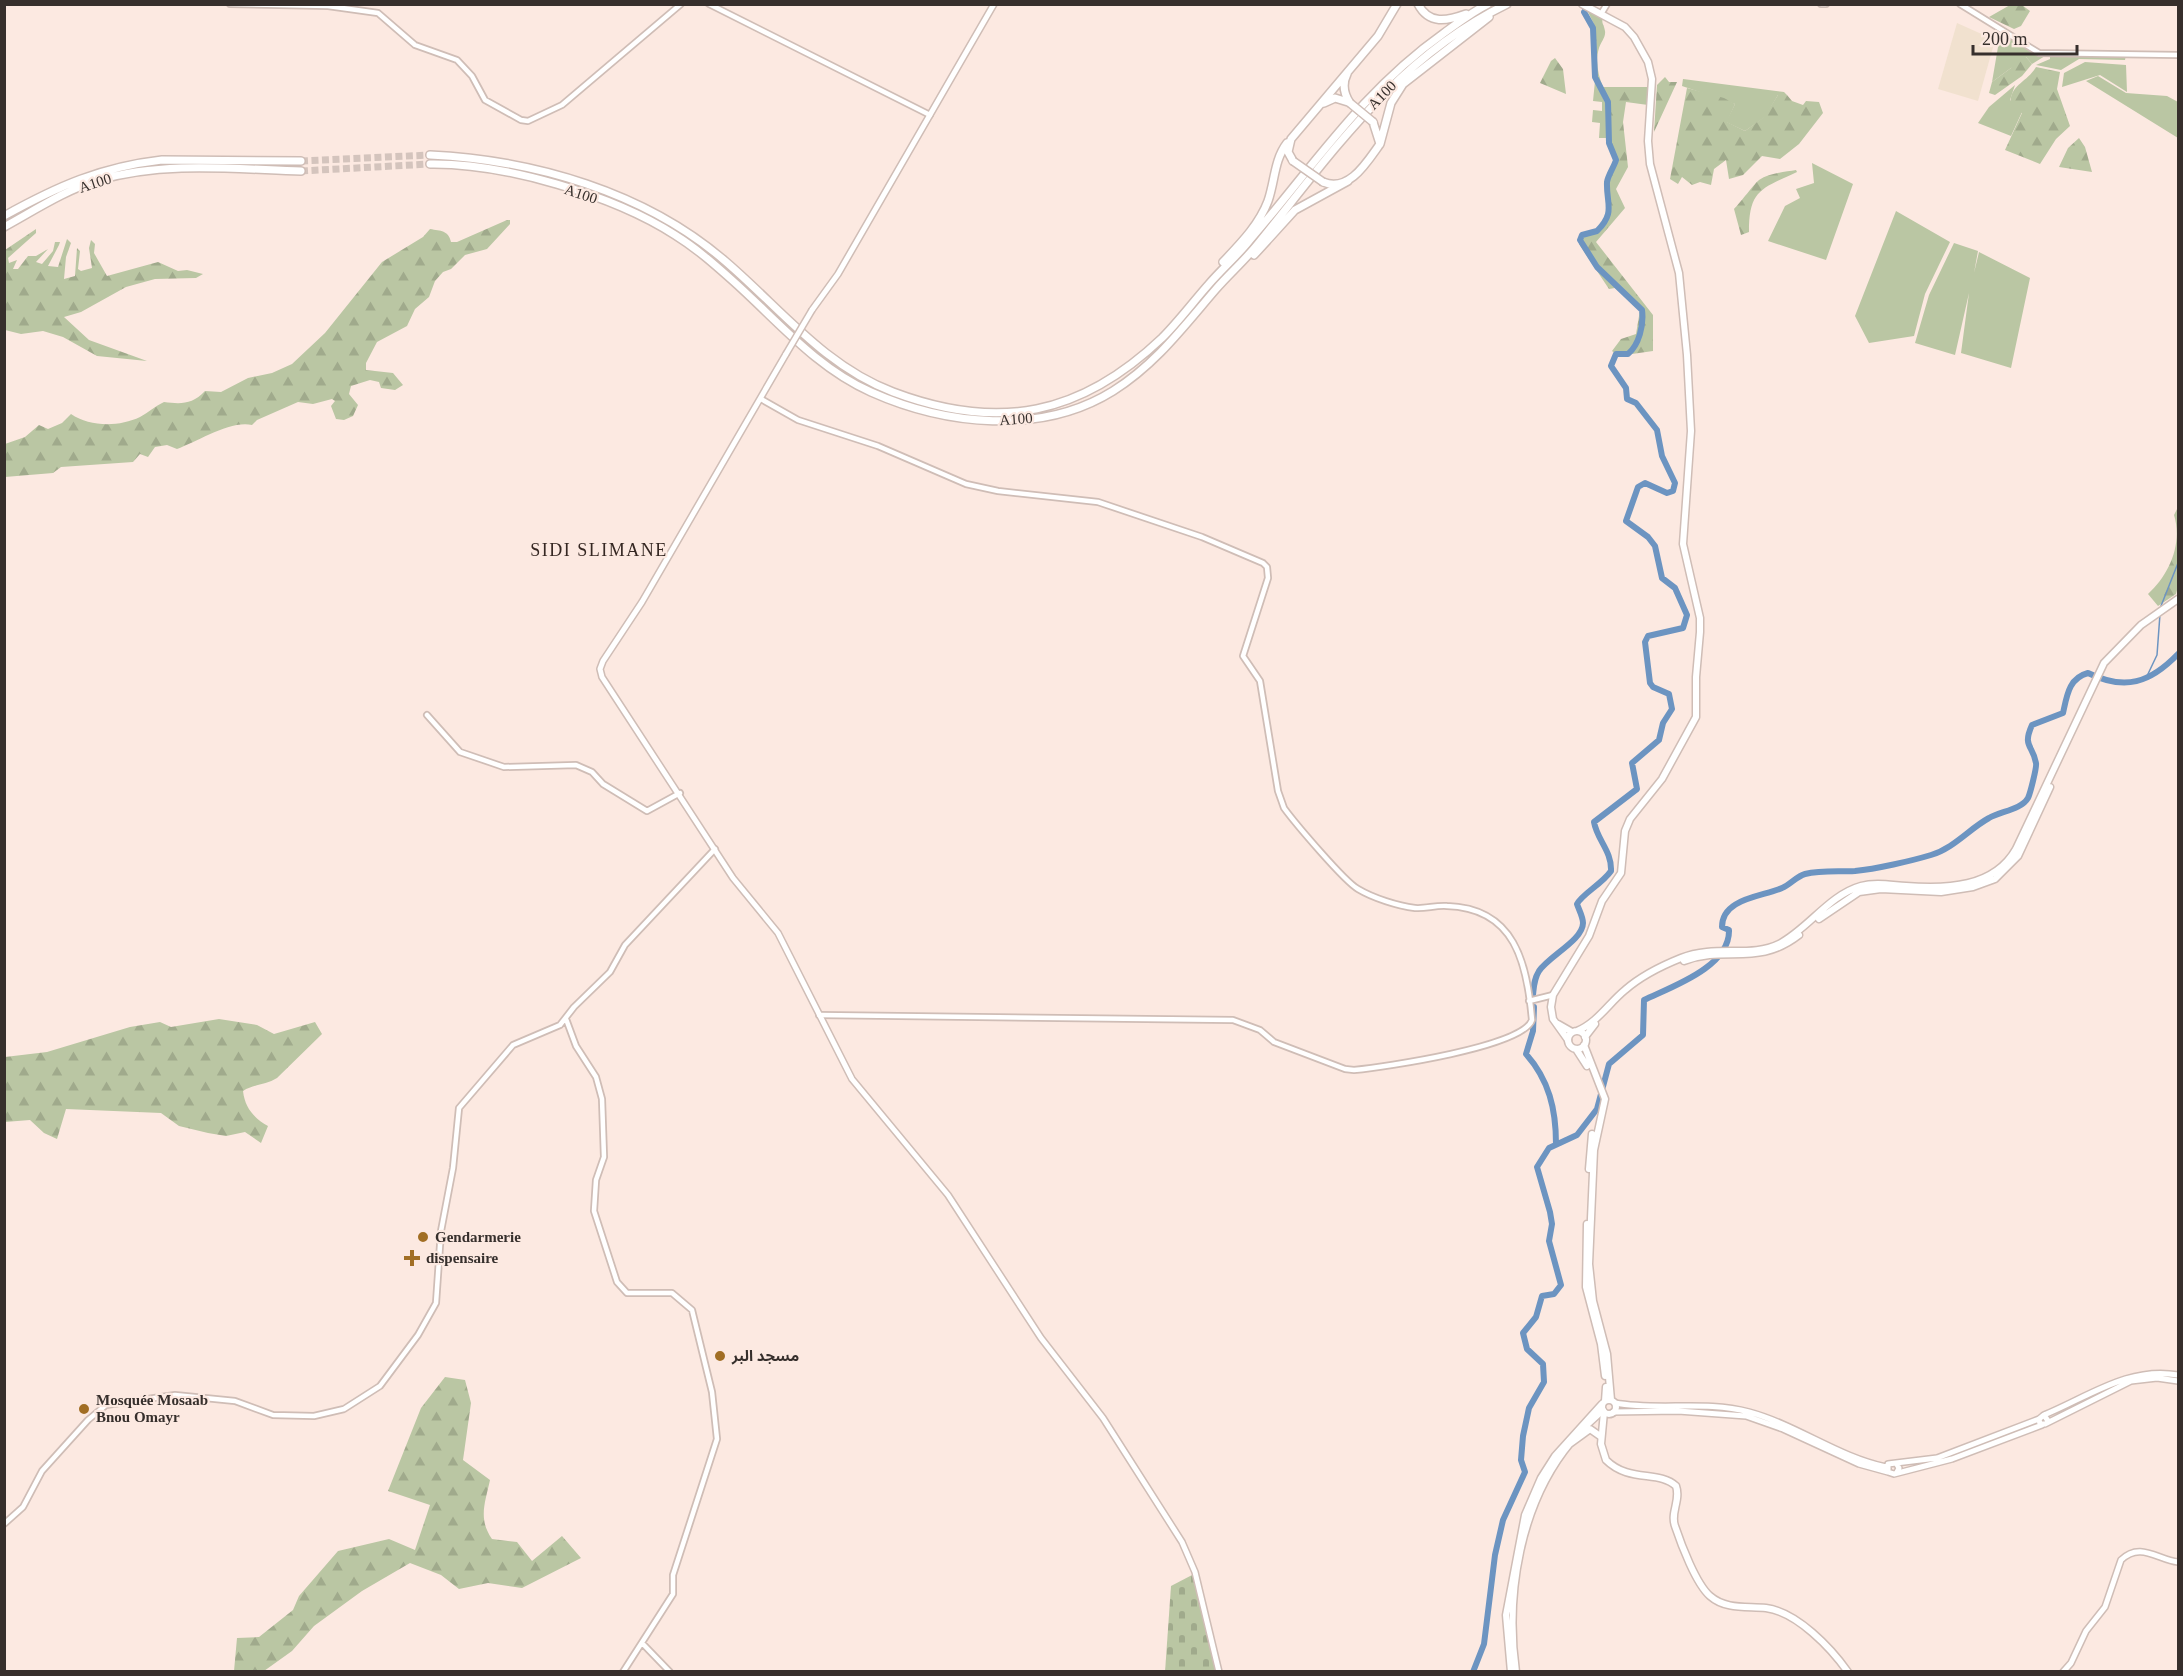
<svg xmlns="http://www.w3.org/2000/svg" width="2183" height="1676" viewBox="0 0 2183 1676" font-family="'Times New Roman','Noto Sans Arabic',serif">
<defs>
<pattern id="forest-firs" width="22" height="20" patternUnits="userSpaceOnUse" patternTransform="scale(1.5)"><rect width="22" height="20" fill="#bac6a3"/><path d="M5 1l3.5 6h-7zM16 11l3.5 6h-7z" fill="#a0aa8c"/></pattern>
<pattern id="cemetery-stones" width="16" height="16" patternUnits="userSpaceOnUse" patternTransform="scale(1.5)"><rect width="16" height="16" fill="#bac6a3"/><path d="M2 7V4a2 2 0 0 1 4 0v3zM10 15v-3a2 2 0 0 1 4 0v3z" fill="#a0aa8c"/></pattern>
</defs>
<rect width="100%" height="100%" fill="#fce9e1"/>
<path fill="#f1e1cf" d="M1957 23 1995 40 1978 101 1938 89Z"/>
<path fill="#bac6a3" d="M2003 34 2037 55 2045 56 2032 64 2026 57 1992 82 1998 47Z
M2126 55 2125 60 2079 59 2061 70 2036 65 2050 59V56Z
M2085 62 2126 65 2127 92 2100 75 2062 87 2064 73Z
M2098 76 2126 93 2167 96 2178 102V138L2086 81Z
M1683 79 1784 92 1787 95H1778L1765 117 1745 131 1726 122 1735 104 1682 86Z
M1595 81 1608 109 1607 138H1599L1600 123 1592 122 1593 110 1602 111V102L1593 101Z
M2015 85 2010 100 2022 112 2011 136 1978 123 1989 107Z
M1812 163 1853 184 1826 260 1768 241 1785 206 1800 198 1796 189 1814 183Z
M1896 211 1950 242 1925 294 1914 336 1869 343 1855 316Z
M1954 243 1978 251 1974 273 1979 252 2030 278 2011 368 1961 353 1969 293 1955 355 1915 343 1929 295Z"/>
<path fill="url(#forest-firs)" d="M2010 5H2022L2030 11 2021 26 2014 29 1989 17Z
M1587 10 1603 17C1601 24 1604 24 1605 31 1606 37 1601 42 1599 48 1595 61 1598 75 1603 87H1649L1648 105 1626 102 1623 122 1628 167 1616 189 1625 208 1596 242 1653 315V351L1618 356 1612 351 1621 339 1636 334 1640 310 1615 288 1609 289 1579 244 1582 235 1597 231 1609 213 1611 204 1607 179 1616 160 1609 143 1608 102 1595 77 1596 38 1594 24Z
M2026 57 2032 64 2022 76 1995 95 1989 93 1992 82 2011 68 2015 58Z
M1555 58 1563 69 1566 94 1540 83 1551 61Z
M2036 67 2060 72 2057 89 2070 126 2056 139 2040 164 2005 150 2022 113 2011 109C2007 85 2026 84 2036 67Z
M1665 77 1669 82H1677L1654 132 1657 85Z
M1687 88 1724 98 1735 104 1727 122 1745 131 1764 117 1778 95H1787L1792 101 1803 105 1806 101 1819 102 1823 113 1799 144 1780 159 1762 156 1743 175 1729 179 1726 160 1714 169 1711 185 1700 182 1692 185 1682 177 1678 184 1670 179Z
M2079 138 2085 147 2092 172 2059 167 2068 148Z
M1796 170 1797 172C1761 189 1749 190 1749 232L1741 235 1734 209C1741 202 1754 184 1759 180 1769 173 1785 172 1796 170Z
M507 220H510V224L487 249 465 255 451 269 443 272 435 281 429 297 415 309 407 326 377 342 366 363V370L393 373 403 385 395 390 381 388 379 382 370 380 351 386 349 394 358 405 353 416 344 420 336 419 331 406 335 401 332 399 313 404 298 402 257 420 252 425C230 420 197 442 177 449L167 445 155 447 148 457 140 454 133 462 61 467 53 473 5 477V444L25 437 39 425 48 429 62 423 71 414C90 427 119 427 140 417 148 413 155 406 164 402 180 404 192 405 205 391L221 392 248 378 272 373 292 364 325 333 382 262 423 237 430 229C441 231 448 230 451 242H457Z
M36 229V233L8 258 9 263 17 260 13 269H18L28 256H36L48 249 36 262 42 264 53 251 55 242H60L59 245 48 266 58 267 67 239 71 243 66 257 64 279 75 276 77 248 80 251 78 269 81 271 92 268 89 248 91 240 95 244 94 253 107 276 158 262 178 271 187 270 203 274 196 278 155 279 126 287 81 312 64 317 89 340 147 361 97 356 63 337 43 331 21 334 5 330V250Z
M2178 507V586L2176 594 2158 606 2148 594C2169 575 2183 544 2174 515Z
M219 1019 257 1025 274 1034 315 1022 322 1034 277 1078C266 1085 254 1084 243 1091 245 1108 254 1118 268 1126L261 1143 245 1132 226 1136 208 1133 179 1126 161 1113 66 1109 57 1139 44 1133 30 1120 5 1122V1057L47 1052 130 1027 160 1022 171 1027Z
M445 1377 465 1380 471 1403 463 1460 490 1480C485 1503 478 1519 492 1539L517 1542 532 1561 562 1536 581 1558 522 1588 488 1583 459 1589 441 1575 410 1563 362 1591 314 1626 292 1651 264 1671H234L237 1638 259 1637 293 1610 299 1596 338 1551 389 1539 415 1550 430 1505 388 1491 421 1408Z"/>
<path fill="url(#cemetery-stones)" d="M1194 1574 1217 1671 1165 1672 1171 1586Z"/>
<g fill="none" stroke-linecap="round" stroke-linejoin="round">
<path stroke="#6c94c1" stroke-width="1.5" d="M2161 606 2178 563
M2147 676 2157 655 2160 614"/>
<path stroke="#6c94c1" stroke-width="6" d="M1533 995C1534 986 1534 979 1539 971 1549 956 1583 940 1583 923 1583 917 1579 910 1577 904 1582 894 1602 884 1611 871 1612 851 1597 840 1594 822L1637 789 1632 763 1659 740 1663 723 1672 709 1669 694 1653 687 1650 683 1645 642 1648 636 1683 628 1687 615 1675 588 1662 578 1655 546 1648 537 1626 521 1638 487 1645 483 1667 493 1673 491 1675 483 1662 456 1657 430 1636 403 1627 399 1626 388 1611 366 1616 354H1628C1639 345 1644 325 1642 310L1597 267 1580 240 1582 235 1597 231C1616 212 1606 204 1607 182 1608 175 1614 167 1616 160L1609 143 1608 102 1595 77 1593 28 1584 12 1589 4
M1534 1007 1533 1031 1526 1054C1549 1080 1556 1109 1556 1144
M1473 1672 1484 1644 1495 1555 1503 1520 1525 1472 1521 1460 1523 1436 1529 1408 1544 1382 1543 1364 1527 1349 1523 1333 1536 1317 1542 1296 1554 1294 1561 1285 1549 1241 1552 1224 1550 1212 1537 1167 1549 1148 1577 1135 1597 1109 1609 1064 1643 1035 1644 1000C1671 987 1730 967 1729 930L1722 927C1722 898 1762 897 1782 888 1790 885 1797 876 1805 874 1821 870 1839 872 1855 871 1876 869 1911 861 1931 855 1954 848 1969 829 1989 818 2001 811 2021 810 2028 798 2030 794 2037 767 2036 763 2033 745 2022 747 2032 725L2063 713C2067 695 2069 678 2088 673 2125 691 2150 683 2178 654"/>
<path stroke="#d4c4bd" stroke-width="7" stroke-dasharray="7 3.5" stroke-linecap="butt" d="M301 161 430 155
M301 171 430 164"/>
<g stroke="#cfbdb6" stroke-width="8">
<path id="tertiary" d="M230 4 328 6 378 13 415 45 457 60 472 76 485 100 521 120 528 121 562 105 681 4
M709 4 930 115
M1821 4H1826
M1960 4 2039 53 2178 55
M1601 14 1607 4
M761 399 798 420 878 446 966 484 998 491 1098 502 1202 537 1263 563 1267 567 1268 578 1243 656 1260 681 1278 791 1284 808C1295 823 1344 881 1358 889 1373 898 1398 906 1415 908 1425 909 1436 905 1447 906 1515 908 1527 963 1532 1020 1523 1047 1384 1067 1354 1070L1345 1069 1274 1042 1260 1030 1233 1020 819 1015
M427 715 460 752 504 767 576 765 592 772 603 784 647 811 680 793
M1529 1001 1553 995
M566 1019 576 1046 596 1077 602 1099 604 1157 596 1180 594 1211 617 1282 627 1293H672L692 1310 712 1392 717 1439 673 1575V1594L623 1672
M4 1524 23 1507 42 1471 88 1420 106 1405 175 1395 235 1401 273 1415 314 1416 344 1409 380 1386 418 1335 436 1303 441 1231 453 1168 459 1108 513 1045 560 1025 574 1007 610 972 625 945 715 849
M642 1643 670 1672"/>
</g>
<g stroke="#cfbdb6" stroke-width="8">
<path id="secondary" d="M812 310 838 274 994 4
M786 354 642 602 603 661 600 669 602 677 733 878 778 933 852 1079 948 1195 1041 1338 1103 1418 1182 1542 1195 1572 1219 1672
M1615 1403C1659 1411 1705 1400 1749 1412 1797 1425 1838 1457 1886 1467
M1613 1412 1678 1411 1746 1416 1783 1429 1859 1464 1888 1472
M2044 1415C2088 1397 2129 1366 2178 1375
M2048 1421 2044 1415 2039 1419 2040 1424H2045L2131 1381 2157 1378 2178 1381
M1896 1463 1937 1458 2039 1419
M1897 1472 1899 1468 1896 1463 1888 1464V1472L1894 1474 1952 1459 2042 1425
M2063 1672 2071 1663 2086 1631 2105 1607 2121 1560C2140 1541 2158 1560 2178 1562"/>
</g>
<g stroke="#cfbdb6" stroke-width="9">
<path id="primary" d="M1558 1024 1572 1032
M1568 1040 1553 1019 1551 1007 1553 995 1589 936 1602 901 1621 873 1625 831 1630 819 1662 779 1696 717V677L1700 632V618L1683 544 1691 431 1687 355 1679 273 1650 164 1648 141 1652 79 1648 62 1634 37 1625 27 1582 4
M1604 1412 1601 1444 1606 1460C1629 1483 1659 1470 1676 1486 1681 1500 1670 1513 1675 1526 1681 1544 1696 1584 1710 1596 1726 1610 1747 1606 1766 1608 1797 1612 1831 1648 1848 1672"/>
</g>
<g stroke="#cfbdb6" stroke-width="9">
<path id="trunk" d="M1819 919 1859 892 1881 889 1941 892 1973 887 1995 879 2018 856 2050 787
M1684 961C1727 945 1758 967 1799 935
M1577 1031C1597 1023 1609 1003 1625 990 1641 976 1661 966 1681 958 1715 944 1751 958 1779 944 1808 929 1829 895 1861 886 1875 882 1891 885 1906 886 1946 889 1994 888 2016 849L2104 663 2141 625 2178 599
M1568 1040a9 9 0 1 1 18 0a9 9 0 1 1-18 0Z
M1585 1037 1595 1024
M1584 1045 1605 1099 1594 1150 1589 1264 1593 1301 1607 1354 1611 1400
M1576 1049 1587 1066
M1589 1169 1592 1134
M1587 1224 1586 1287 1601 1344 1605 1376
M1602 1407a7 7 0 1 1 14 0a7 7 0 1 1-14 0Z
M1605 1401 1606 1387
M1579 1432 1603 1410
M1568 1445 1590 1429 1600 1436
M1511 1672 1506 1615 1525 1515 1541 1478 1555 1456 1602 1404
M1516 1672C1505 1595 1520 1503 1571 1442"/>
</g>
<g stroke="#cfbdb6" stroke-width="10">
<path id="motorway" d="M1418 4C1429 25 1447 21 1466 14
M1347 74C1342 84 1344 94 1350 103
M1324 103 1335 98 1348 102
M1380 144 1391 103 1403 84 1489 17
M430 155C534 160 645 192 725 261 780 308 824 366 893 392 999 432 1081 415 1162 338 1179 321 1193 302 1209 284 1222 269 1237 256 1249 241 1313 167 1362 91 1444 33 1458 23 1472 12 1488 4
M1293 161 1288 152 1291 139 1378 36 1397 4
M430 164C504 163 613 195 675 235 696 248 714 264 732 280 777 320 815 367 871 392 945 425 1041 436 1113 391 1156 364 1184 326 1216 289 1229 274 1244 261 1257 245 1332 153 1396 58 1507 4
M1323 182C1349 193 1367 162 1380 144L1373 122
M4 216C58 186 101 167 162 160L301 161
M4 227C35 210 65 190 99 180 164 161 235 169 301 171
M1254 255 1295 210 1348 181
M1223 262C1240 244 1259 225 1268 201 1275 181 1274 160 1287 143"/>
</g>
<use href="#tertiary" stroke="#fff" stroke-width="4.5"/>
<use href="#secondary" stroke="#fff" stroke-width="5"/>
<use href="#primary" stroke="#fff" stroke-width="6"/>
<use href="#trunk" stroke="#fff" stroke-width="6"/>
<use href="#motorway" stroke="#fff" stroke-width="7"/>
<g stroke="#cfbdb6" stroke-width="8" stroke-linecap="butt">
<path id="secondary-bridge" d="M786 354 812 310"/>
</g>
<g stroke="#cfbdb6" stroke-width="10" stroke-linecap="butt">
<path id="motorway-bridge" d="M1350 103 1373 122
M1293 161 1323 182"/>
</g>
<use href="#secondary-bridge" stroke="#fff" stroke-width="5"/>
<use href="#motorway-bridge" stroke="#fff" stroke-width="7"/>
</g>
<g fill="#a16e24" stroke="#fce9e1" stroke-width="2">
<circle cx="423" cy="1237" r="6"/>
<path d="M409 1249h6v6h6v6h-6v6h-6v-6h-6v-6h6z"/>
<circle cx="720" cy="1356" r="6"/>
<circle cx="84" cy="1409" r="6"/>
</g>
<g text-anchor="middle" stroke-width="4.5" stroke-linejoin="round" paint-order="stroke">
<g font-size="15" fill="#362f2c" stroke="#fce9e1">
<text transform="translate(1382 95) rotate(-46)" y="5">A100</text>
<text transform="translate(95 183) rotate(-18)" y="5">A100</text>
<text transform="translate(581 194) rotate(18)" y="5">A100</text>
<text transform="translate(1016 419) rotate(-4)" y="5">A100</text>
</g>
<g font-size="15" font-weight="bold" fill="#362f2c" stroke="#fce9e1" text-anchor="start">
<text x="435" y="1242">Gendarmerie</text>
<text x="426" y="1263">dispensaire</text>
<text x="732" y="1361">مسجد البر</text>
<text x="96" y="1405">Mosquée Mosaab<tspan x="96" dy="17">Bnou Omayr</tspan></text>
</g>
<g font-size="18" letter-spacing="1.5" fill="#352722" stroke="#fce9e1">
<text x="599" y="556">SIDI SLIMANE</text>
</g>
</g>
<rect width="2183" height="1676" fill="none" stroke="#362f2c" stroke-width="12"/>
<path d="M1973 45v9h104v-9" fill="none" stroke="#362f2c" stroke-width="3"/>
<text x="1982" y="45" font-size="18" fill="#362f2c" stroke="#fce9e1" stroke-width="4.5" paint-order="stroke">200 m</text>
</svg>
